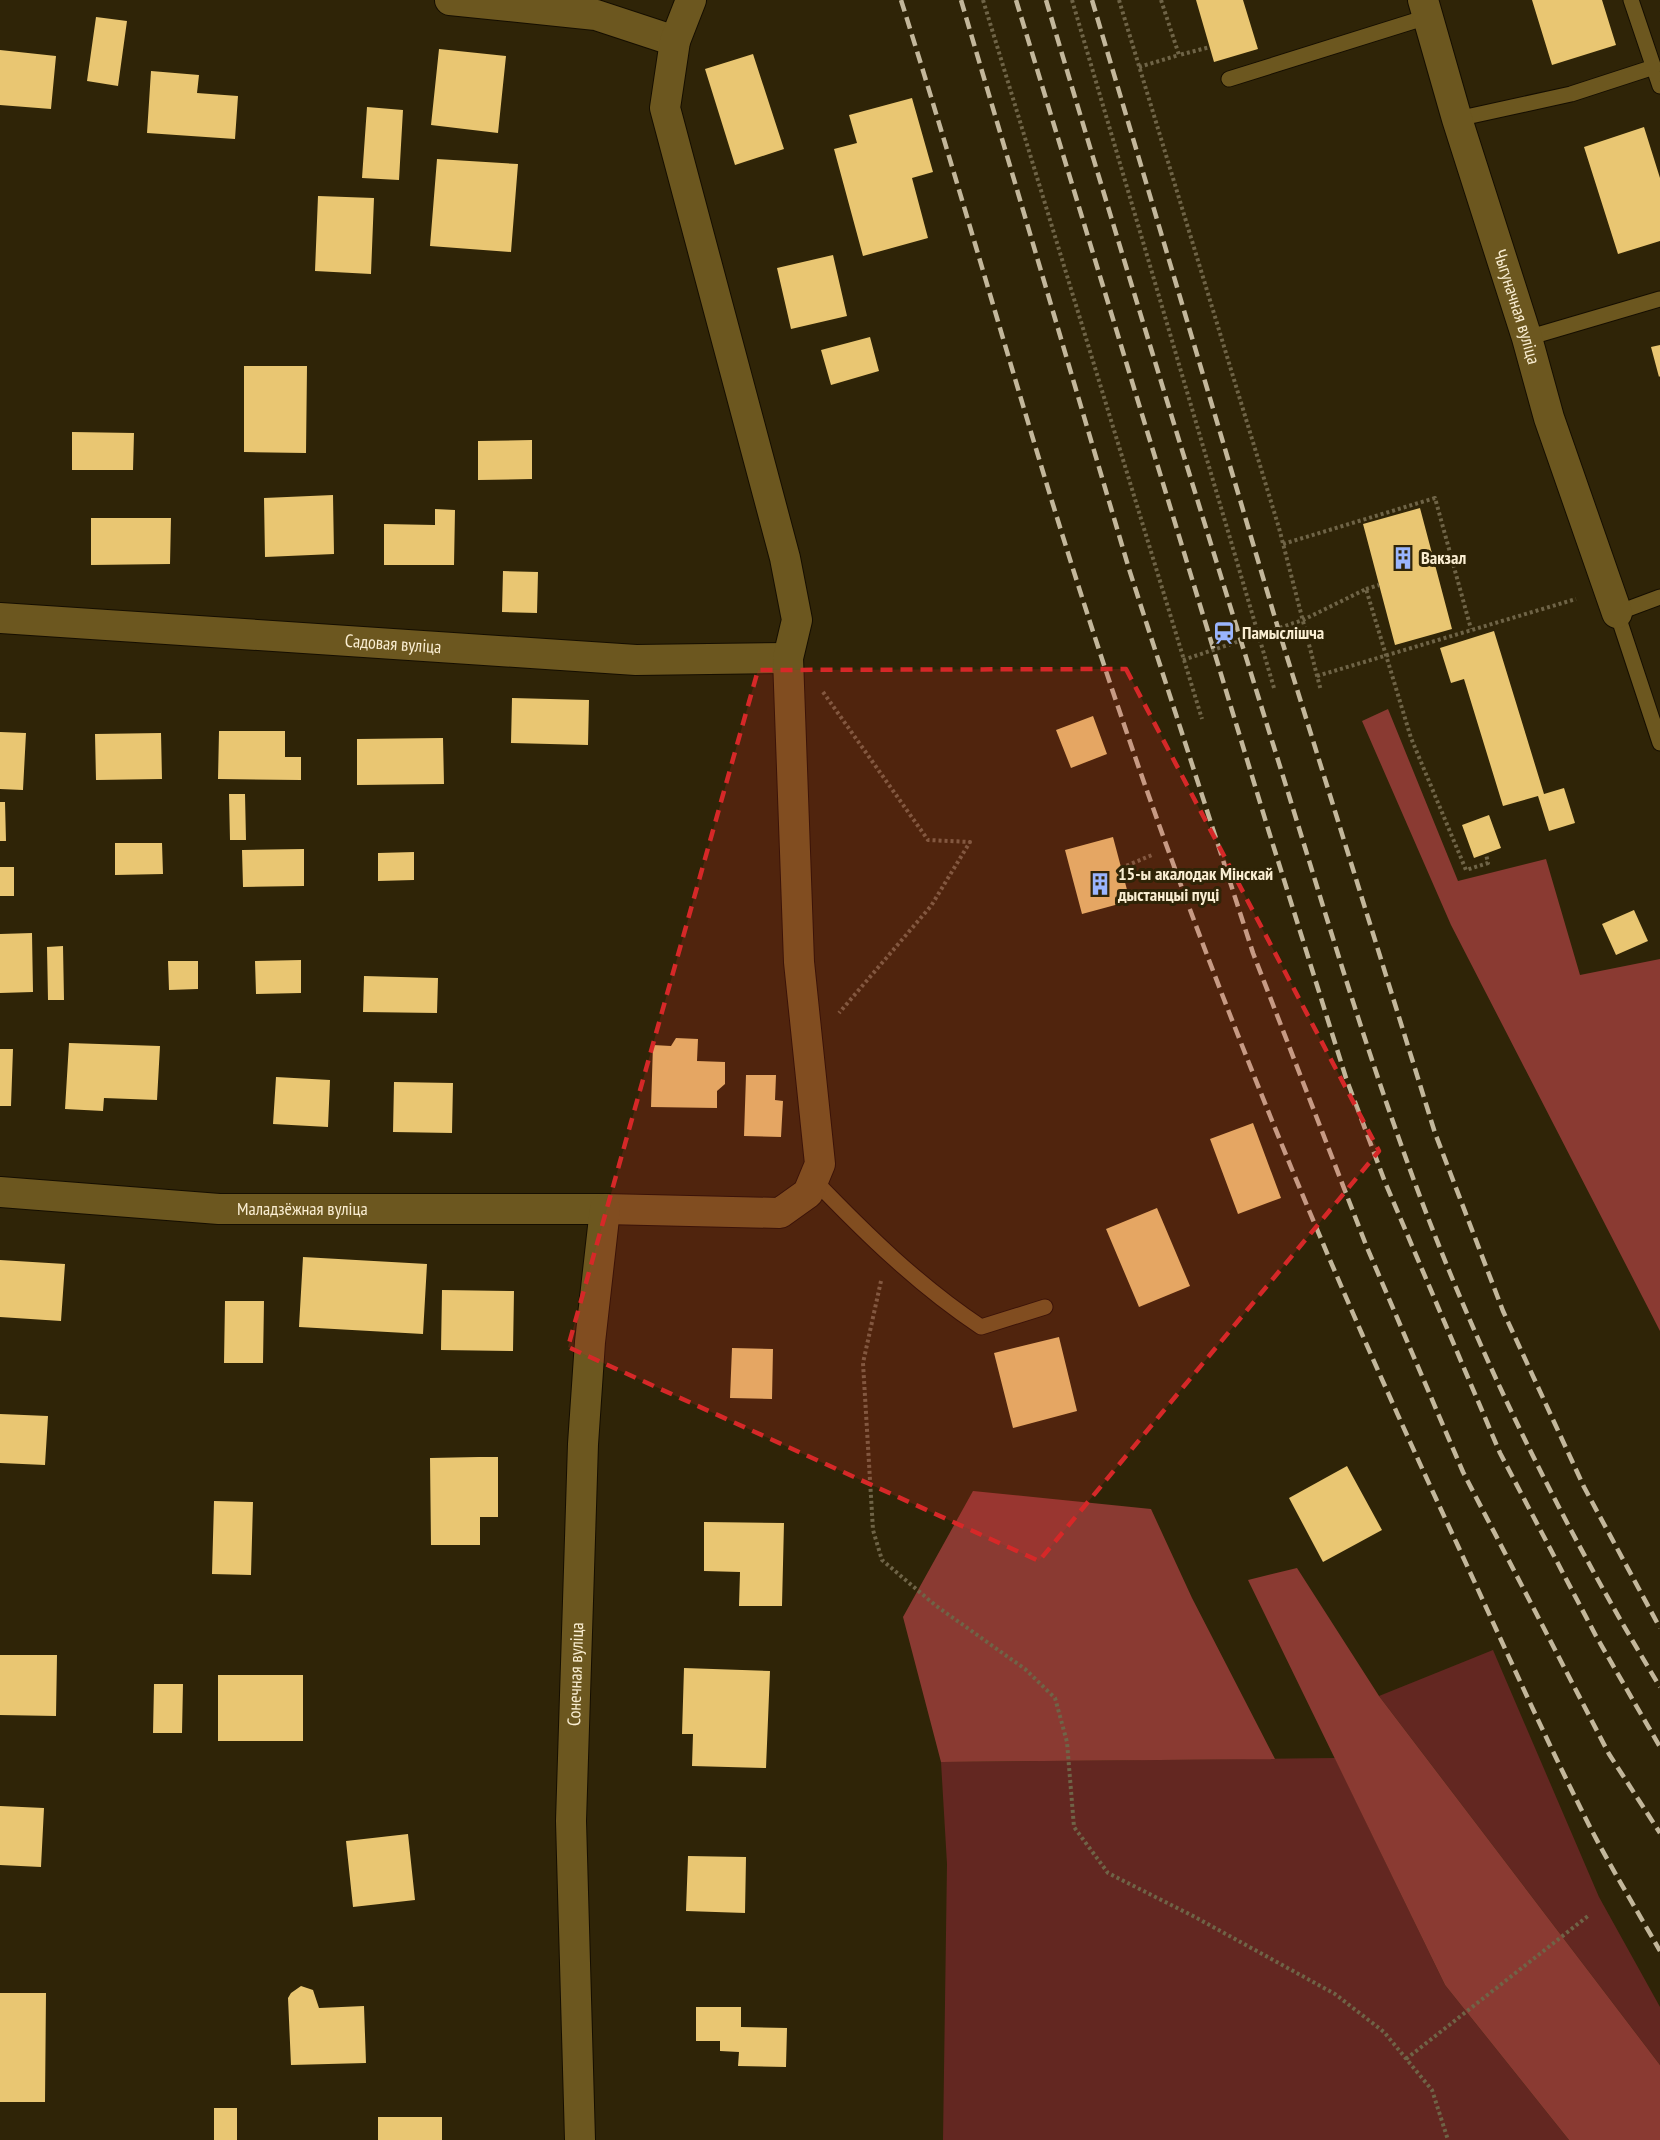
<svg xmlns="http://www.w3.org/2000/svg" width="1660" height="2140" viewBox="0 0 1660 2140" font-family="'PT Sans Narrow',sans-serif">
<rect width="100%" height="100%" fill="#2f2407"/>
<path fill="#632721" d="M1493 1650 1599 1897 1660 2007V2065L1379 1696Z
M1335 1758 1445 1985 1569 2140H943L947 1864 941 1762Z"/>
<path fill="#8a3a32" d="M1388 709 1458 881 1546 859 1580 975 1660 959V1331L1451 925 1362 721Z
M973 1491 1151 1509 1192 1598 1275 1759 941 1762 903 1617Z
M1297 1568 1379 1696 1660 2065V2140H1569L1445 1985 1248 1580Z"/>
<path fill="#e9c672" d="M1196 0H1243L1258 49 1214 62Z
M1532 0H1602L1616 45 1552 65Z
M96 17 127 21 118 86 87 81Z
M439 49 506 56 498 133 431 125Z
M0 50 56 56 51 109 0 105Z
M753 54 784 149 735 165 705 69Z
M151 71 199 75 197 93 238 96 235 139 147 133Z
M912 98 933 172 912 178 928 238 863 256 834 149 857 143 849 115Z
M367 107 403 110 399 180 362 178Z
M1644 127 1660 178V241L1618 254 1584 147Z
M437 159 518 164 511 252 430 246Z
M318 196 374 198 371 274 315 271Z
M833 255 847 316 791 329 777 268Z
M870 337 879 371 831 385 821 350Z
M1660 345V376L1659 377 1651 347Z
M244 366H307L306 453 244 452Z
M72 432 134 433 133 470H72Z
M532 440V479L478 480V441Z
M333 495 334 554 265 557 264 498Z
M1420 508 1452 629 1395 645 1363 524Z
M435 509 455 510 454 565H384V524L435 525Z
M91 518H171L170 564 91 565Z
M503 571 538 572 537 613 502 612Z
M1494 631 1544 794 1564 788 1575 823 1549 831 1538 796 1503 806 1464 679 1451 683 1440 648Z
M512 698 589 700 588 745 511 743Z
M1093 716 1107 754 1071 768 1056 730Z
M219 731H285V757H301V780L218 779Z
M0 732 26 733 23 790 0 789Z
M161 733 162 779 96 780 95 734Z
M443 738 444 784 357 785V739Z
M229 794H245L246 840H230Z
M0 802H5L6 841H0Z
M1489 815 1501 848 1474 858 1462 825Z
M1113 837 1130 901 1082 914 1065 850Z
M115 843H162L163 874 115 875Z
M304 849V886L243 887 242 850Z
M414 852V880L378 881V853Z
M0 867H14V896H0Z
M1634 910 1648 941 1616 955 1602 924Z
M32 933 33 992 0 993V934Z
M63 946 64 1000H48L47 947Z
M301 960V993L256 994 255 961Z
M168 961H198V989L169 990Z
M364 976 438 978 437 1013 363 1012Z
M676 1038 698 1039 697 1061 725 1062V1084L717 1091V1108L651 1107 653 1045 671 1046Z
M69 1043 160 1046 157 1100 104 1098 103 1111 65 1109Z
M0 1049H13L11 1106H0Z
M746 1075H776L775 1100 783 1101 781 1137 744 1136Z
M276 1077 330 1080 328 1127 273 1124Z
M394 1082 453 1083 452 1133 393 1132Z
M1253 1123 1281 1198 1238 1214 1210 1139Z
M1157 1208 1190 1286 1139 1307 1106 1229Z
M303 1257 427 1264 423 1334 299 1327Z
M0 1260 65 1264 61 1321 0 1317Z
M442 1290 514 1291 513 1351 441 1350Z
M225 1301H264L263 1363H224Z
M1059 1337 1077 1411 1013 1428 994 1353Z
M732 1348 773 1349 772 1399 730 1398Z
M0 1414 48 1416 45 1465 0 1463Z
M479 1457H498V1517H480V1545H431L430 1458Z
M1347 1466 1382 1530 1323 1562 1289 1498Z
M214 1501 253 1502 251 1575 212 1574Z
M704 1522 784 1523 782 1606H739L740 1572 704 1571Z
M0 1655H57L56 1716 0 1715Z
M684 1668 770 1671 766 1768 692 1766 693 1734H682Z
M218 1675H303V1741H218Z
M154 1684H183L182 1733H153Z
M0 1806 44 1808 41 1867 0 1865Z
M408 1834 415 1900 353 1907 346 1841Z
M688 1856 746 1857 745 1913 686 1911Z
M301 1986 313 1990 319 2008 364 2006 366 2063 291 2065 288 1998 291 1993Z
M0 1993H46L45 2102H0Z
M696 2007H741V2027L787 2028 786 2067 738 2066 739 2052 720 2051V2041H696Z
M214 2108H237V2140H214Z
M378 2117H442V2140H378Z"/>
<g fill="none" stroke-linecap="round" stroke-linejoin="round">
<g stroke="#150e01" stroke-width="17">
<path id="lane" d="M1631 0 1660 86
M1229 79 1427 17
M1457 119 1571 94 1654 67
M1527 338 1660 299
M1660 597 1617 613 1660 743
M814 1180C866 1234 918 1285 981 1327L1045 1307"/>
</g>
<g stroke="#150e01" stroke-width="32">
<g id="street">
<path d="M450 0 596 15 675 41"/>
<path id="s1" d="M1423 0 1457 119 1527 338 1549 418 1617 613"/>
<path id="s2" d="M0 618 636 660 788 658"/>
<path id="s3" d="M0 1192 219 1209H605L780 1213 808 1193 820 1164 799 962 788 658 797 620 785 558 665 108 675 41 691 0"/>
<path id="s4" d="M580 2140 571 1821 583 1444 590 1342 605 1209"/>
</g>
</g>
<path stroke="#6f6447" stroke-width="4" stroke-dasharray="3 3" stroke-linecap="butt" d="M983 0 1202 719
M1072 0 1274 688
M1119 0 1279 528 1321 691
M1161 0 1179 55 1210 47
M1139 67 1179 55
M1283 544 1435 498 1471 629
M1366 589 1379 585
M1183 660 1303 620 1366 589 1411 738 1466 870 1488 863 1486 854
M1317 676 1576 599
M823 692 928 840 970 842 931 906 839 1013
M1121 868 1152 855
M881 1281 863 1363 873 1530 882 1560 935 1605 1025 1669 1055 1698 1067 1742 1074 1827 1108 1873 1195 1917 1335 1994 1384 2032 1432 2090 1448 2140
M1406 2059 1588 1916"/>
<use href="#lane" stroke="#6c571f" stroke-width="15"/>
<use href="#street" stroke="#6c571f" stroke-width="30"/>
<path stroke="#c3b79b" stroke-width="4.5" stroke-dasharray="12 6" stroke-linecap="butt" d="M901 0C973 228 1035 459 1111 686 1209 979 1327 1266 1458 1546 1499 1635 1539 1725 1583 1813 1606 1860 1634 1905 1660 1951
M961 0 1129 569 1253 953 1366 1245 1463 1472 1609 1754 1660 1833
M1016 0 1269 832 1346 1078 1385 1182 1500 1453 1596 1636 1660 1747
M1046 0C1120 249 1196 497 1273 744 1318 888 1360 1033 1412 1175 1477 1353 1562 1525 1660 1687
M1092 0 1278 628 1435 1133 1503 1311 1584 1487 1660 1628"/>
</g>
<path fill="#d62828" fill-opacity="0.2" stroke="#d62828" stroke-width="4.5" stroke-dasharray="12 8" stroke-linejoin="round" d="M1126 669 1379 1151 1039 1561 568 1347 758 670Z"/>
<defs>
<g id="building-bare" transform="scale(1.8)"><path d="M-4-6H4V6H1V3H-1V6H-4ZM-2.5-4.3h1.7v1.8h-1.7ZM.8-4.3h1.7v1.8H.8ZM-2.5-1h1.7V.8h-1.7ZM.8-1h1.7V.8H.8Z" fill="#9ab5fd" stroke="#2f2407" stroke-width="2.5" paint-order="stroke"/></g>
<g id="station-bare" transform="scale(1.8)"><path d="M-3-6H3Q5-6 5-4V2Q5 4 3 4L4.5 6H3L1.5 4h-3L-3 6H-4.5L-3 4Q-5 4-5 2V-4Q-5-6-3-6ZM-3.5-4v3h7v-3ZM-3.5 1v1.5H-2V1ZM2 1v1.5H3.5V1Z" fill="#9ab5fd" stroke="#2f2407" stroke-width="2.5" paint-order="stroke"/></g>
</defs>
<g fill-rule="evenodd">
<use href="#building-bare" x="1403" y="558"/>
<use href="#station-bare" x="1224" y="633"/>
<use href="#building-bare" x="1100" y="884"/>
</g>
<g text-anchor="middle" stroke-width="6" stroke-linejoin="round" paint-order="stroke">
<g font-size="18" fill="#faeed2" stroke="#2f2407">
<text dy="6" stroke="none"><textPath href="#s1" startOffset="321">Чыгуначная вуліца</textPath></text>
<text dy="6" stroke="none"><textPath href="#s2" startOffset="394">Садовая вуліца</textPath></text>
<text dy="6" stroke="none"><textPath href="#s3" startOffset="303">Маладзёжная вуліца</textPath></text>
<text dy="6" stroke="none"><textPath href="#s4" startOffset="466">Сонечная вуліца</textPath></text>
</g>
<g font-size="18" font-weight="bold" fill="#faeed2" stroke="#2f2407" text-anchor="start">
<text x="1421" y="564">Вакзал</text>
<text x="1242" y="639">Памыслішча</text>
<text x="1118" y="880">15-ы акалодак Мінскай<tspan x="1118" dy="21">дыстанцыі пуці</tspan></text>
</g>
</g>
</svg>
